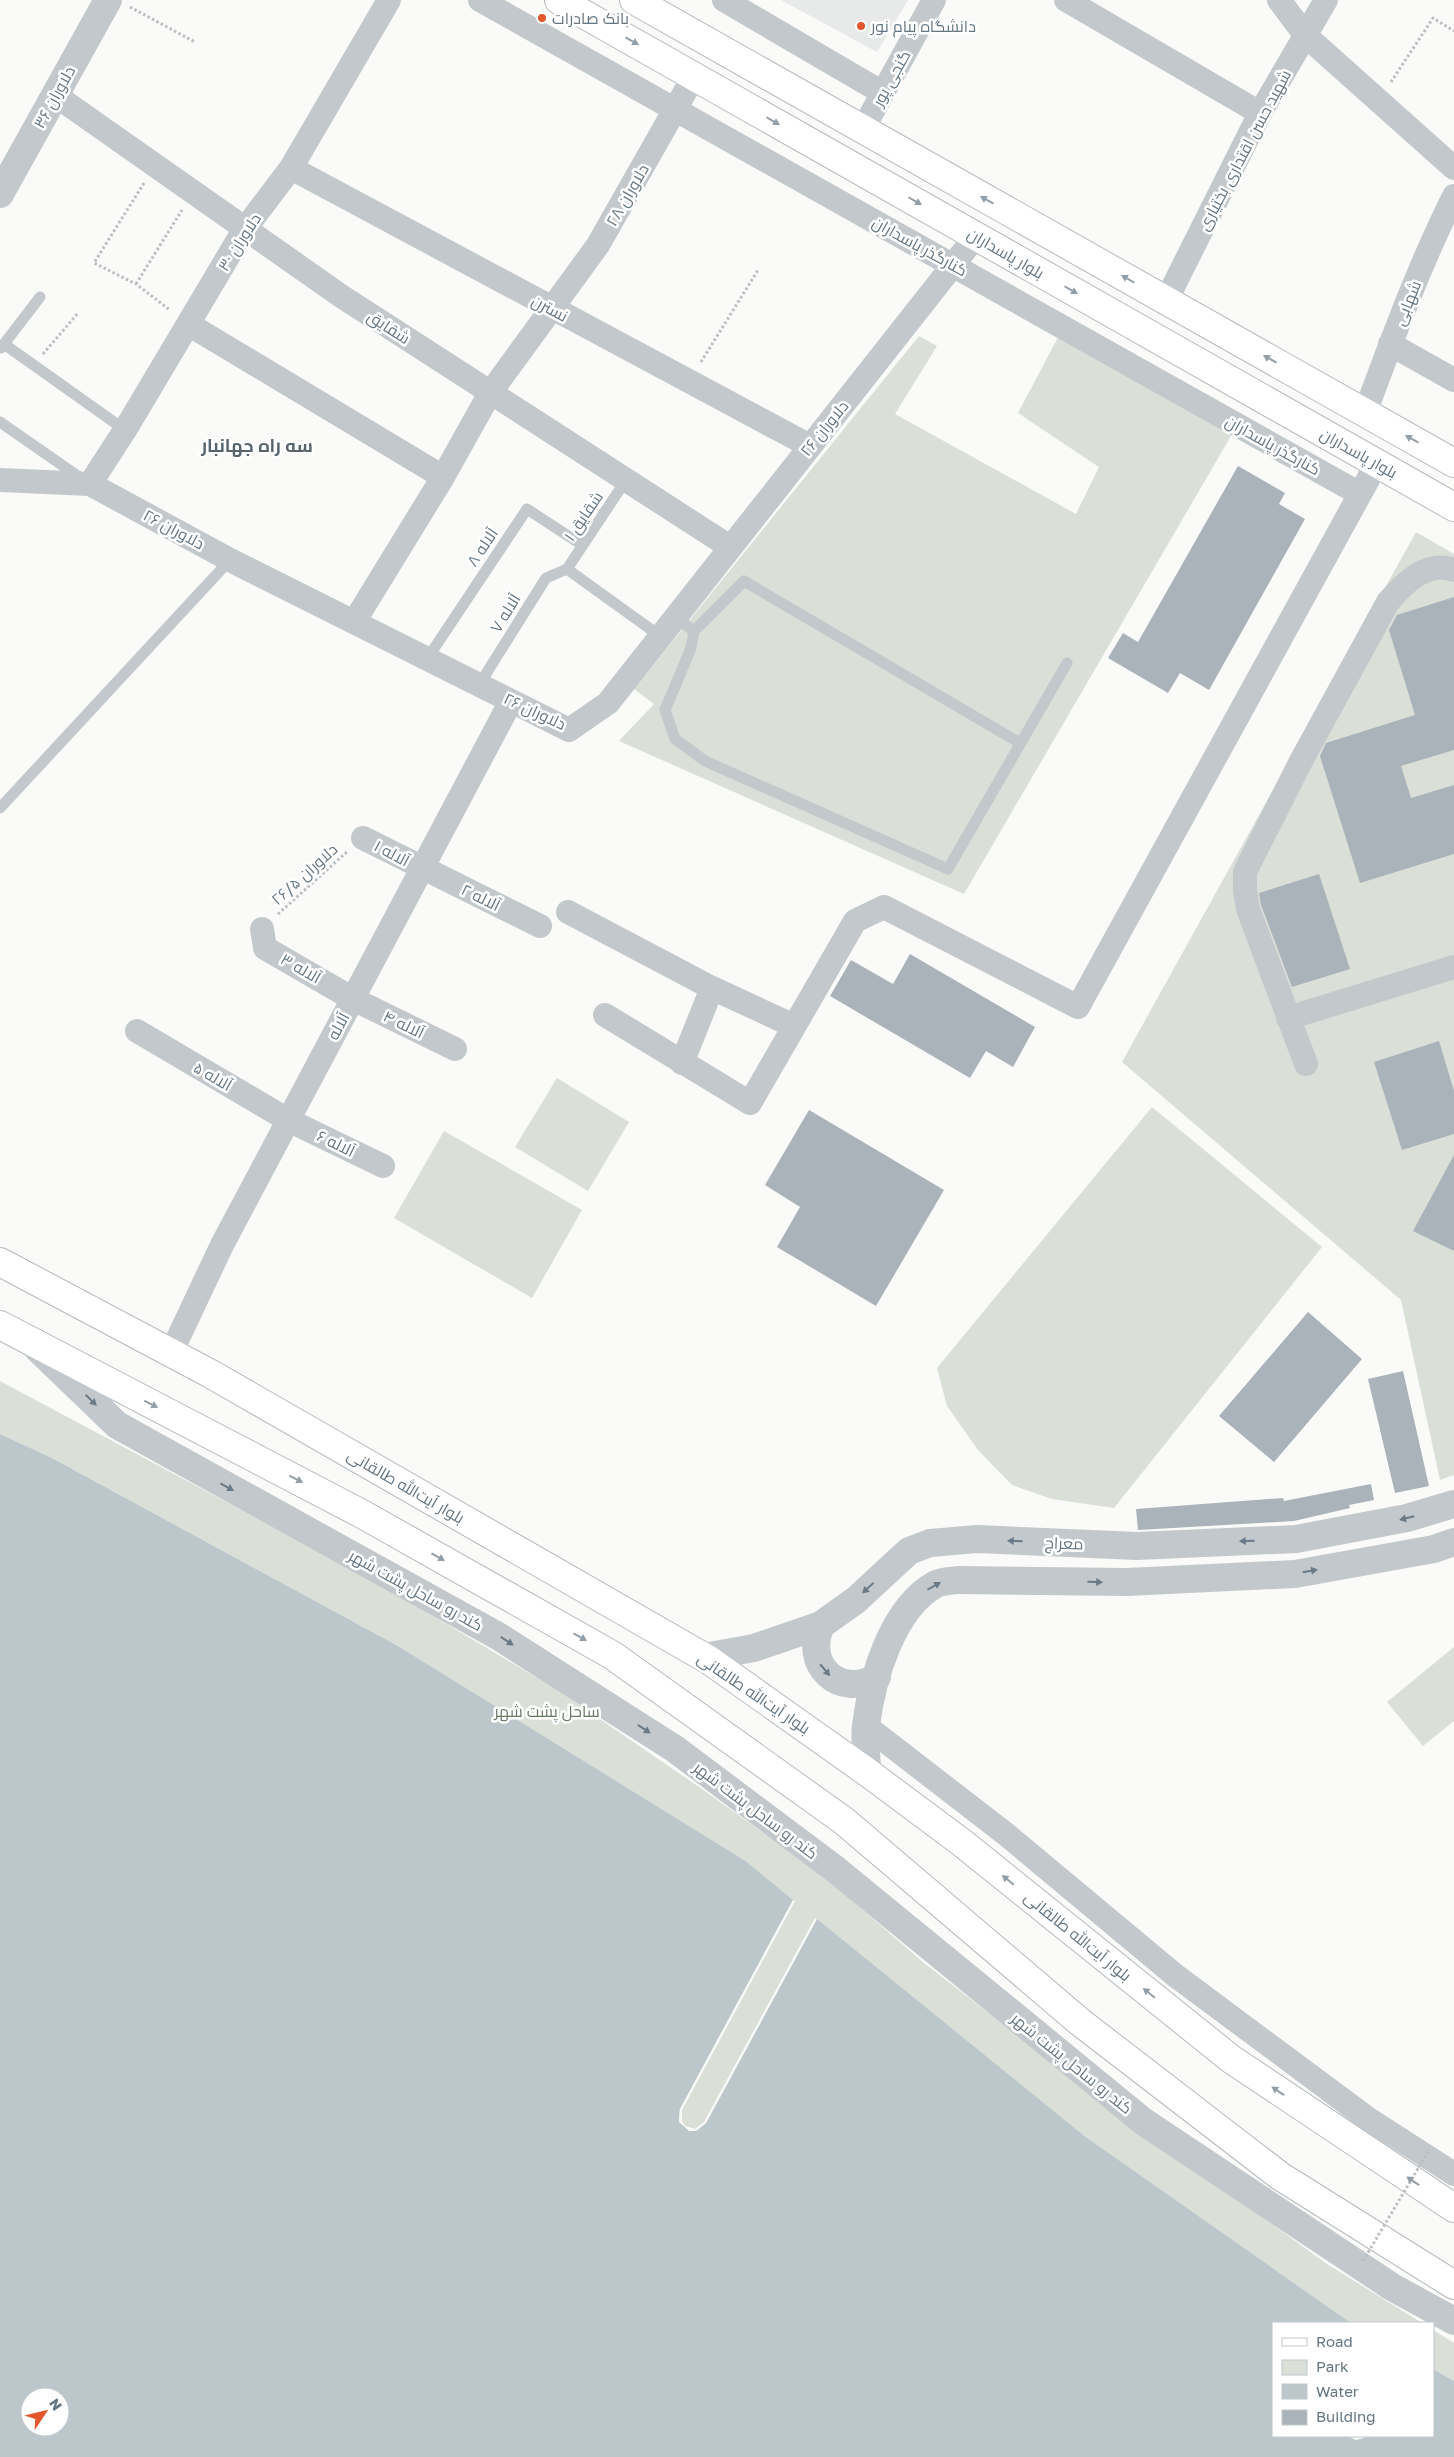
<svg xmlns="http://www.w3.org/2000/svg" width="1454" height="2457" viewBox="0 0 1454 2457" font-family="'Golos Text',Cairo,sans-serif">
<rect width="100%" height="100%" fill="#fafaf8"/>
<path fill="#e8e9e9" d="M781 0H908L877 52Z"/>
<path fill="#dadfd7" d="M1064 326 1231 436 964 894 619 741 654 704 634 689 919 336 937 346 895 414 1076 514 1099 467 1018 413Z
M1416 532 1454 554V1475L1440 1480 1401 1300 1122 1062Z
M557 1078 629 1122 588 1191 515 1147Z
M1152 1107 1322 1247 1114 1508 1052 1499 1012 1485 978 1450 947 1406 937 1368Z
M444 1131 582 1210 532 1298 394 1218Z
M0 1381 369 1578 556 1689 702 1789 826 1878 924 1963 1122 2116 1327 2264 1422 2323H1351L1083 2135 706 2123 696 2131 683 2128 678 2115 744 1860 398 1646 50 1457 0 1434Z
M1454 1647V1721L1423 1746 1387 1702Z
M1433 2330 1454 2343V2381L1433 2369Z"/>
<path fill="#bbc7cb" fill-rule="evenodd" d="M0 1434 50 1457 398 1646 744 1860 793 1900 680 2109C676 2123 683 2128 696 2131L706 2123 817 1919 1083 2135 1351 2323H1273V2436H1347L1356 2440 1371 2436H1433V2369L1454 2381V2457H0ZM30 2397H60V2427H30Z"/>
<path fill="#fafaf8" d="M793 1900 795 1901 682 2110V2121L685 2126 695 2129 704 2122 815 1918 817 1919 706 2123 696 2131H689L679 2122 680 2109Z"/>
<path fill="#aab3b9" d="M1238 466 1285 493 1279 504 1305 519 1209 690 1180 673 1168 693 1108 658 1123 633 1138 642Z
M1454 597V750L1401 766 1411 798 1454 785V854L1360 883 1320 756 1326 743 1415 715 1389 630 1397 615Z
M1319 874 1350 969 1292 987 1261 905 1259 893Z
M910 954 1035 1027 1013 1067 986 1051 970 1078 830 996 851 960 893 984Z
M1439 1041 1454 1091V1134L1402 1150 1374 1062Z
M809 1110 944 1190 876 1306 777 1247 800 1207 765 1185Z
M1454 1155V1251L1413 1231Z
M1308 1312 1362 1359 1274 1462 1219 1416Z
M1403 1371 1429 1486 1395 1493 1368 1379Z
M1371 1484 1374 1500 1349 1505 1350 1508 1294 1521 1138 1530 1136 1509 1283 1498 1284 1501Z"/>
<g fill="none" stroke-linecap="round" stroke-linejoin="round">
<g stroke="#b5babe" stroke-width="30">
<path id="primary" d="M559 0 1454 507
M634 0 1454 463
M0 1262 211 1374 709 1660 867 1772 961 1842 1231 2059 1454 2208
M0 1325 362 1514 612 1655 844 1821 1080 2022 1280 2176 1454 2285"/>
</g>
<path stroke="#bbbfc2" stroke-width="3" stroke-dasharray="2.5 2.5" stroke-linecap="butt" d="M130 7 195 42
M1391 82 1433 18 1454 31
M144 183 94 263 136 284 170 310
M136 284 182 210
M43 354 78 313
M701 362 758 270
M278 914 348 851"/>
<path stroke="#c3c8cc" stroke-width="11" d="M4 344 125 430
M1 348 40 297
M0 422 82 479
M567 569 660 636
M567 569 626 480
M675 617 694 631 691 648 665 710 675 739 705 761 948 869 1067 663
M694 631 744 581 1020 743
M427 659 527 509 582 545
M479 685 546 578 567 569
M0 808 230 560"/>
<path stroke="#c3c8cc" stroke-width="24" d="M480 0 1360 494
M724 0 883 93
M1066 0 1260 113
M1279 0 1306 36 1454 168
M55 95 341 296 730 547
M863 129 934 0
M291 168 810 446
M1166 301 1260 113 1326 0
M188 324 443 477 354 622
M1390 344 1454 380
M1365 413C1392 340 1419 266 1454 196
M443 477 490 393 598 245 694 76
M0 480 90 484 230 560 569 730 608 703 976 236
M90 484 125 430 244 230 291 168 389 0
M363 838 540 926
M568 912 712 988 794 1026
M262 929 265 948 353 999 455 1049
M605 1015 750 1103 855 921 884 907 1078 1007 1377 463
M1288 1018 1454 967
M137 1031 288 1120 383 1166
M682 1063 712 988
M1306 1064 1248 909 1245 891V872L1301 761 1388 602C1404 583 1427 560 1454 570
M171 1353 222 1245 511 701
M866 1726 1007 1835 1176 1976 1367 2118 1454 2174"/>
<path stroke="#c3c8cc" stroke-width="28" d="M0 194 108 0
M37 1348 117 1425 498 1636 675 1749 835 1869 1144 2122 1392 2287 1454 2321
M821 1625C803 1665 839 1699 877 1677
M704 1657 754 1648 821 1625 856 1600 909 1551 930 1543 977 1539 1137 1546 1296 1539 1407 1518 1454 1504
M867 1772C867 1757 864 1740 866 1725 872 1679 892 1608 936 1584 942 1581 951 1581 958 1580L1127 1582 1295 1574 1434 1549 1454 1542"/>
<use href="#primary" stroke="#fff" stroke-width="28"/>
<path stroke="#bbbfc2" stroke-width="3" stroke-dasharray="2.5 2.5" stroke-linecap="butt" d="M1363 2261 1429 2150"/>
</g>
<defs><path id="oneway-solid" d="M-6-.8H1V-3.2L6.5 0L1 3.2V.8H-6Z" transform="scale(1.25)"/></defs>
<g fill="#939fa8">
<use href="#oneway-solid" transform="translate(632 41) rotate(29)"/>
<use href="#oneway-solid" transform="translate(773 121) rotate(30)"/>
<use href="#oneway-solid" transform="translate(987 200) rotate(-151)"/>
<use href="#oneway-solid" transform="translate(915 201) rotate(30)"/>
<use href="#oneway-solid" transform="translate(1128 279) rotate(-150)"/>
<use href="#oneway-solid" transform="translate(1071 290) rotate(30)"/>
<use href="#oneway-solid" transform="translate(1270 359) rotate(-151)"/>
<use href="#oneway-solid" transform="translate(1412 439) rotate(-151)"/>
<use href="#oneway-solid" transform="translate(151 1404) rotate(27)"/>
<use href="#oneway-solid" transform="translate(296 1479) rotate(27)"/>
<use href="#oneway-solid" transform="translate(438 1557) rotate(29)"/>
<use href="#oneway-solid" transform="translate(580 1637) rotate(29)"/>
<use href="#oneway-solid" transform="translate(1008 1880) rotate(-141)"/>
<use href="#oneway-solid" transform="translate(1149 1993) rotate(-141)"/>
<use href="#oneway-solid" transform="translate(1278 2091) rotate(-146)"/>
<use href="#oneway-solid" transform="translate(1413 2181) rotate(-146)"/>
</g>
<g fill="#6a7a87">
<use href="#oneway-solid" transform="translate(91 1400) rotate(44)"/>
<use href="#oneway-solid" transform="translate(227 1487) rotate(29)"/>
<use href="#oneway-solid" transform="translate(1407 1518) rotate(166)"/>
<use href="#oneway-solid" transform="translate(1015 1541) rotate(-178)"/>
<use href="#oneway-solid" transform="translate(1247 1541) rotate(178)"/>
<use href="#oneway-solid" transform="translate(1310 1571) rotate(-10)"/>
<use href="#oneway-solid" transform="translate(1095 1582) rotate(1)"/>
<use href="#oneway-solid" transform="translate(934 1586) rotate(-30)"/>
<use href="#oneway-solid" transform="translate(868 1588) rotate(137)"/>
<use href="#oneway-solid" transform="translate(507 1641) rotate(33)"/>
<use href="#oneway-solid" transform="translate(825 1670) rotate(50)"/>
<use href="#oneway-solid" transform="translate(644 1729) rotate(33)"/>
</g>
<g fill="#e4572e" stroke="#fff" stroke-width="2">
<circle cx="542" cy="18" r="5"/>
<circle cx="861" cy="26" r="5"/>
</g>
<g text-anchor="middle" stroke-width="5" stroke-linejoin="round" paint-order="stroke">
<g font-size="16" fill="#657683" stroke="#fff" text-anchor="start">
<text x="552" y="24">بانک صادرات</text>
<text x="871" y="32">دانشگاه پیام نور</text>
</g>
<g font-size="16" fill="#657683" stroke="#fff">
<text transform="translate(891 78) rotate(-61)" y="6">گنجی پور</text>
<text transform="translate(54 97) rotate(-61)" y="6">دلاوران ۳۶</text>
<text transform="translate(1244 150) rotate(-62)" y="6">شهید حسن اقتداری بختیاری</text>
<text transform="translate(627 195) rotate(-60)" y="6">دلاوران ۲۸</text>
<text transform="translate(239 242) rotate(-57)" y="6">دلاوران ۳۰</text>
<text transform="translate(920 246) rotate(29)" y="6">کنارگذر پاسداران</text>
<text transform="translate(1006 253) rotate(30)" y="6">بلوار پاسداران</text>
<text transform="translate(1407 303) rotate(-68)" y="6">شهابی</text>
<text transform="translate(550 308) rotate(28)" y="6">نسترن</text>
<text transform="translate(389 327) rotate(33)" y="6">شقایق</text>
<text transform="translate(824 428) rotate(-51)" y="6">دلاوران ۲۶</text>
<text transform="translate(1273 445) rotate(29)" y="6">کنارگذر پاسداران</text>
<text transform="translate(1359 453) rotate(29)" y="6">بلوار پاسداران</text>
<text transform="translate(583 516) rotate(-56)" y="6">شقایق ۱</text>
<text transform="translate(174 529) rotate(28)" y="6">دلاوران ۲۶</text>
<text transform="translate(482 547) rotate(-56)" y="6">آلاله ۸</text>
<text transform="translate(505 613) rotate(-58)" y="6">آلاله ۷</text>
<text transform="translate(535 711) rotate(25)" y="6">دلاوران ۲۶</text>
<text transform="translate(392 853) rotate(28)" y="6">آلاله ۱</text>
<text transform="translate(304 874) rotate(-42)" y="6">دلاوران ۲۶/۵</text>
<text transform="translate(481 897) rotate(26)" y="6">آلاله ۲</text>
<text transform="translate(301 968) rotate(30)" y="6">آلاله ۳</text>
<text transform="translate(404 1024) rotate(26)" y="6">آلاله ۴</text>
<text transform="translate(338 1026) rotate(-62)" y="6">آلاله</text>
<text transform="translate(213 1076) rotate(30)" y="6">آلاله ۵</text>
<text transform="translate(336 1143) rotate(26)" y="6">آلاله ۶</text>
<text transform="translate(406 1486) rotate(30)" y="6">بلوار آیت‌الله طالقانی</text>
<text transform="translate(1064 1543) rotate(2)" y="6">معراج</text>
<text transform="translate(416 1590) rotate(29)" y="6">کند رو ساحل پشت شهر</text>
<text transform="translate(754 1693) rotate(34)" y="6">بلوار آیت‌الله طالقانی</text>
<text transform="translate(756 1810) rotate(37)" y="6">کند رو ساحل پشت شهر</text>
<text transform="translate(1078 1936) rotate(39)" y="6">بلوار آیت‌الله طالقانی</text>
<text transform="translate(1072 2063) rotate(39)" y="6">کند رو ساحل پشت شهر</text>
</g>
<g font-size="16" fill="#687a64" stroke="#fff">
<text x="547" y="1717">ساحل پشت شهر</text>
</g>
<g font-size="18" font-weight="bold" fill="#57646e" stroke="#fff">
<text x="257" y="452">سه راه جهانبار</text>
</g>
</g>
<rect x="1272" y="2322" width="162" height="115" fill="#ffffff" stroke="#c1c8cd"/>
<rect x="1282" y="2338" width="25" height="8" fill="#ffffff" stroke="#c1c8cd"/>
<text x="1316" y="2347" font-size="15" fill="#657683">Road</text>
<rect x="1282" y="2360" width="25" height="15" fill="#dadfd7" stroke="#c1c8cd"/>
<text x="1316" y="2372" font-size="15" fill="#657683">Park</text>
<rect x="1282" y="2384" width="25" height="15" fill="#bbc7cb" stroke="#c1c8cd"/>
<text x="1316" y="2397" font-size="15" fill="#657683">Water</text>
<rect x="1282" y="2410" width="25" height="15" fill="#aab3b9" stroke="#c1c8cd"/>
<text x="1316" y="2422" font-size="15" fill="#657683">Building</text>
<g transform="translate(45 2412) rotate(55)"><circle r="24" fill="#ffffff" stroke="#c1c8cd"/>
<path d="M0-4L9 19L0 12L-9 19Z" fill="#e4572e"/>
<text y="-8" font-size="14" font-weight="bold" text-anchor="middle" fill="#657683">N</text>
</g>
</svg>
